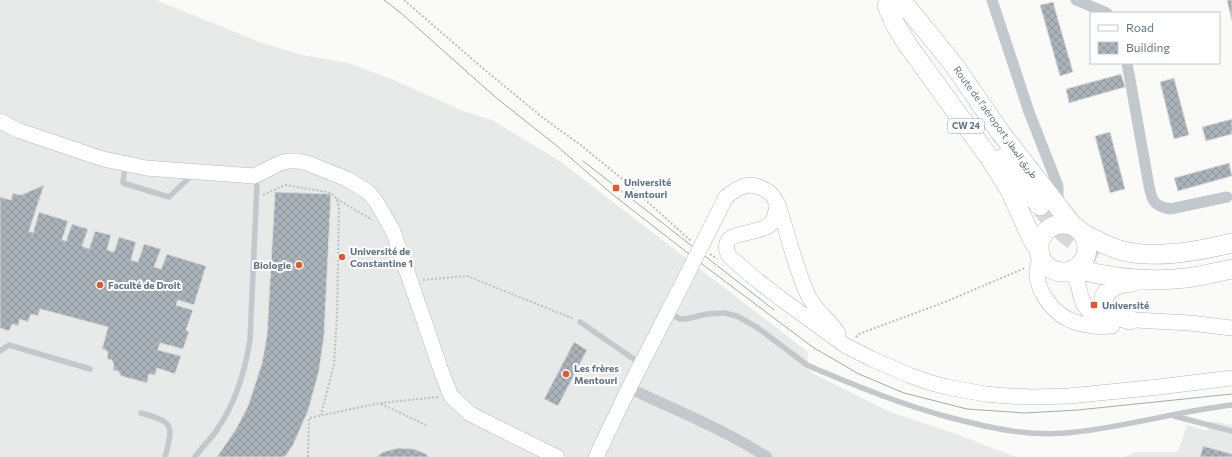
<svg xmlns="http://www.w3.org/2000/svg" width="1232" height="457" viewBox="0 0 1232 457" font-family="Commissioner,Vazirmatn,sans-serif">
<defs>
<pattern id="building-cross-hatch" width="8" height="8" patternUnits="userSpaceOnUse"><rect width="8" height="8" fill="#aab3b9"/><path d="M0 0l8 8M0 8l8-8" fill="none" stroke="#8e969c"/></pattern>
</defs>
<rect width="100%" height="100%" fill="#fafaf8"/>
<path fill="#e8e9e9" d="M0 0H156L262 43 303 55 348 63 389 78 463 111 492 120 561 162 808 352 807 368 814 374 890 412 956 434 1016 457H0Z
M1210 421 1232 425V457H1125L1135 452H1178L1187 425 1207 431Z"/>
<path fill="url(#building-cross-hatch)" stroke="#dcdcda" d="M1227 0H1232V21Z
M1053 2 1073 72 1060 76 1040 5Z
M1121 74 1125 87 1069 103 1066 89Z
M1174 78 1189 135 1174 139 1160 82Z
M1232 119V134L1206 141 1202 127Z
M1110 132 1125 189 1110 193 1095 136Z
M1229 163 1232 176 1178 191 1174 178Z
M44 185 29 231 33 233 39 212 68 221 62 240 66 241 72 224 88 229 82 246 89 249 95 231 111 235 107 250 114 252 119 237 136 242 131 260 138 262 144 244 161 249 154 267 161 269 167 254 206 266 194 305 178 300 176 305 193 310 186 330 189 332 183 349 160 343 158 350 181 356 175 374 157 368 155 375 149 374 147 383 121 376 118 371 113 370 114 365 112 360 107 359 108 354 106 350 102 349 108 327 40 309 38 316 31 314 28 322 20 319 18 326 12 324 9 331 0 328V197L11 200 13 193 21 195Z
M275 192 331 194 324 336 319 371 308 411 293 445 285 457H217L236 429 248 406 262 363 267 335Z
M574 342 587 350 558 406 544 399Z
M1203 446 1232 454V457H1200Z
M398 448 414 449 426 454 429 457H376L383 452Z"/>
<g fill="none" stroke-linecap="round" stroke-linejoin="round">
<path stroke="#d5d9db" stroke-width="19" stroke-dasharray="19 10" stroke-linecap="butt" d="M1040 206C1059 232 1076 245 1106 259"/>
<g stroke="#b3babf" stroke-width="16">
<path id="secondary" d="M0 121 17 130 103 159 146 168 254 176 280 163 288 161H298L307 163 347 179 368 192 375 200 381 210 393 231 443 376 451 396 469 413 480 419 557 457
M726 197C736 189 746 182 759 187 763 189 767 190 770 193 779 202 781 216 785 227 792 250 798 275 809 297 816 311 829 320 838 333
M778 204C776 210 775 218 771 223 763 233 740 231 729 239 725 245 726 251 730 257L753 277 780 298 846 346 872 359 909 375 928 382 947 387 985 394 1008 396 1032 397 1069 396 1159 387 1232 378
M1040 258C1039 263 1037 268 1037 273 1037 294 1056 316 1075 322 1087 326 1100 327 1112 326
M1071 271C1085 285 1073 305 1099 318L1190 323 1232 328
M596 457 629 388 672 304"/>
</g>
<g stroke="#b4b9bd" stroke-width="20">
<path id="highway" d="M901 0 954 65 1000 132 1074 227
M887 6 896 26 907 44 991 160 1011 192 1032 239 1039 250
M1003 158 1040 206
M1039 248a24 24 0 1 1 48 0a24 24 0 1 1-48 0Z
M1081 232C1095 240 1108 247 1123 251 1156 259 1200 251 1232 243
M1076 269C1111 278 1150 282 1186 278 1202 276 1217 272 1232 269
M1130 320C1123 317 1112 316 1107 310 1104 307 1103 302 1104 298 1109 285 1121 283 1133 282"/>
</g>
<path stroke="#bbbfc2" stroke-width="2" stroke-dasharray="2 2" stroke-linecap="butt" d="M404 0 486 71 542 117 582 146 621 178 691 241
M263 195 285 185 327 192C336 195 337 199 339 207L337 315 334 364 321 415
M337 199 372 220
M710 254 717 259
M423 280 467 276 574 319
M856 337 859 334 945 302 1025 268
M381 404 426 425
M308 457 309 418 380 403 438 397"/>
<path stroke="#c3c8cc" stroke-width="5.5" d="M125 165 123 183 169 197 193 174
M668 312 680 319H686L707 314 724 313 737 316 758 328 807 365 816 369C859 387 903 405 948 417 990 428 1032 438 1076 432 1129 426 1180 411 1232 405
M580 322 641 364
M0 351 9 345 90 369
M141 413C173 422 174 424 165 457
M1174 416 1232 431
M195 457C202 447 212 438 218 428 236 402 245 371 250 340L256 206 257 186 254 176"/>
<path stroke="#c3c8cc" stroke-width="11" d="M992 0 1029 112 1058 186V197L1056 202
M1076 0 1107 13
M1127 63 1149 186C1152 201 1154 206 1170 209L1227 197
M629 388C675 410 723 429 767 457"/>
<use href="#secondary" stroke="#fff" stroke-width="15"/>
<use href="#highway" stroke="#fff" stroke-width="19"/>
<path stroke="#a2aab0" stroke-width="1" d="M384 0 401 13 494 96 557 146 612 194 698 261 814 348 859 374 904 393 967 409 1025 413 1078 410 1232 394
M583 161 774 310"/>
<g stroke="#b3babf" stroke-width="16" stroke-linecap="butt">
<path id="secondary-bridge" d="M672 304 726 197"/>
</g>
<use href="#secondary-bridge" stroke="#fff" stroke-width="15"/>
</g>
<g fill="#e4572e" stroke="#fff" stroke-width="1.5">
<rect x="612" y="184" width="8" height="8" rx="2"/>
<circle cx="342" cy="257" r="4"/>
<circle cx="299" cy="265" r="4"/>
<circle cx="100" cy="285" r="4"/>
<rect x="1090" y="301" width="8" height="8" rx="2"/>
<circle cx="566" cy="374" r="4"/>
</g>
<g text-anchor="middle" stroke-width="4" stroke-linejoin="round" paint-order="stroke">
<rect fill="#fff" stroke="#939fa8" stroke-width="1" x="948" y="119" width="36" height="14" rx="3"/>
<g font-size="9" font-weight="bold" fill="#657683">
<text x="966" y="129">CW 24</text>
</g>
<g font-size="10" fill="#657683" stroke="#fff">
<text transform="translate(996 122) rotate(54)" y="4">Route de l'aéroport طريق المطار</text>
</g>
<g font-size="10" font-weight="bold" fill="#657683" stroke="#fff" text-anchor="start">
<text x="624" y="186">Université<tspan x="624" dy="12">Mentouri</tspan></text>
<text x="350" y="255">Université de<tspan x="350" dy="12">Constantine 1</tspan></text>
<text x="291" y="269" text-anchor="end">Biologie</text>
<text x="108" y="289">Faculté de Droit</text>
<text x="1102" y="309">Université</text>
<text x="574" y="372">Les frères<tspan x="574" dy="12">Mentouri</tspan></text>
</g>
</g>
<rect x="1090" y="12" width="130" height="52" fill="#ffffff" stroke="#c1c8cd"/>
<rect x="1098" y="25" width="20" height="6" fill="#ffffff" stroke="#c1c8cd"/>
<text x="1126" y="32" font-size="12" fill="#657683">Road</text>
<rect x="1098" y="42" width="20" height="12" fill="url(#building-cross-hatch)" stroke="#c1c8cd"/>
<text x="1126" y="52" font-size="12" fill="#657683">Building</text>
</svg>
